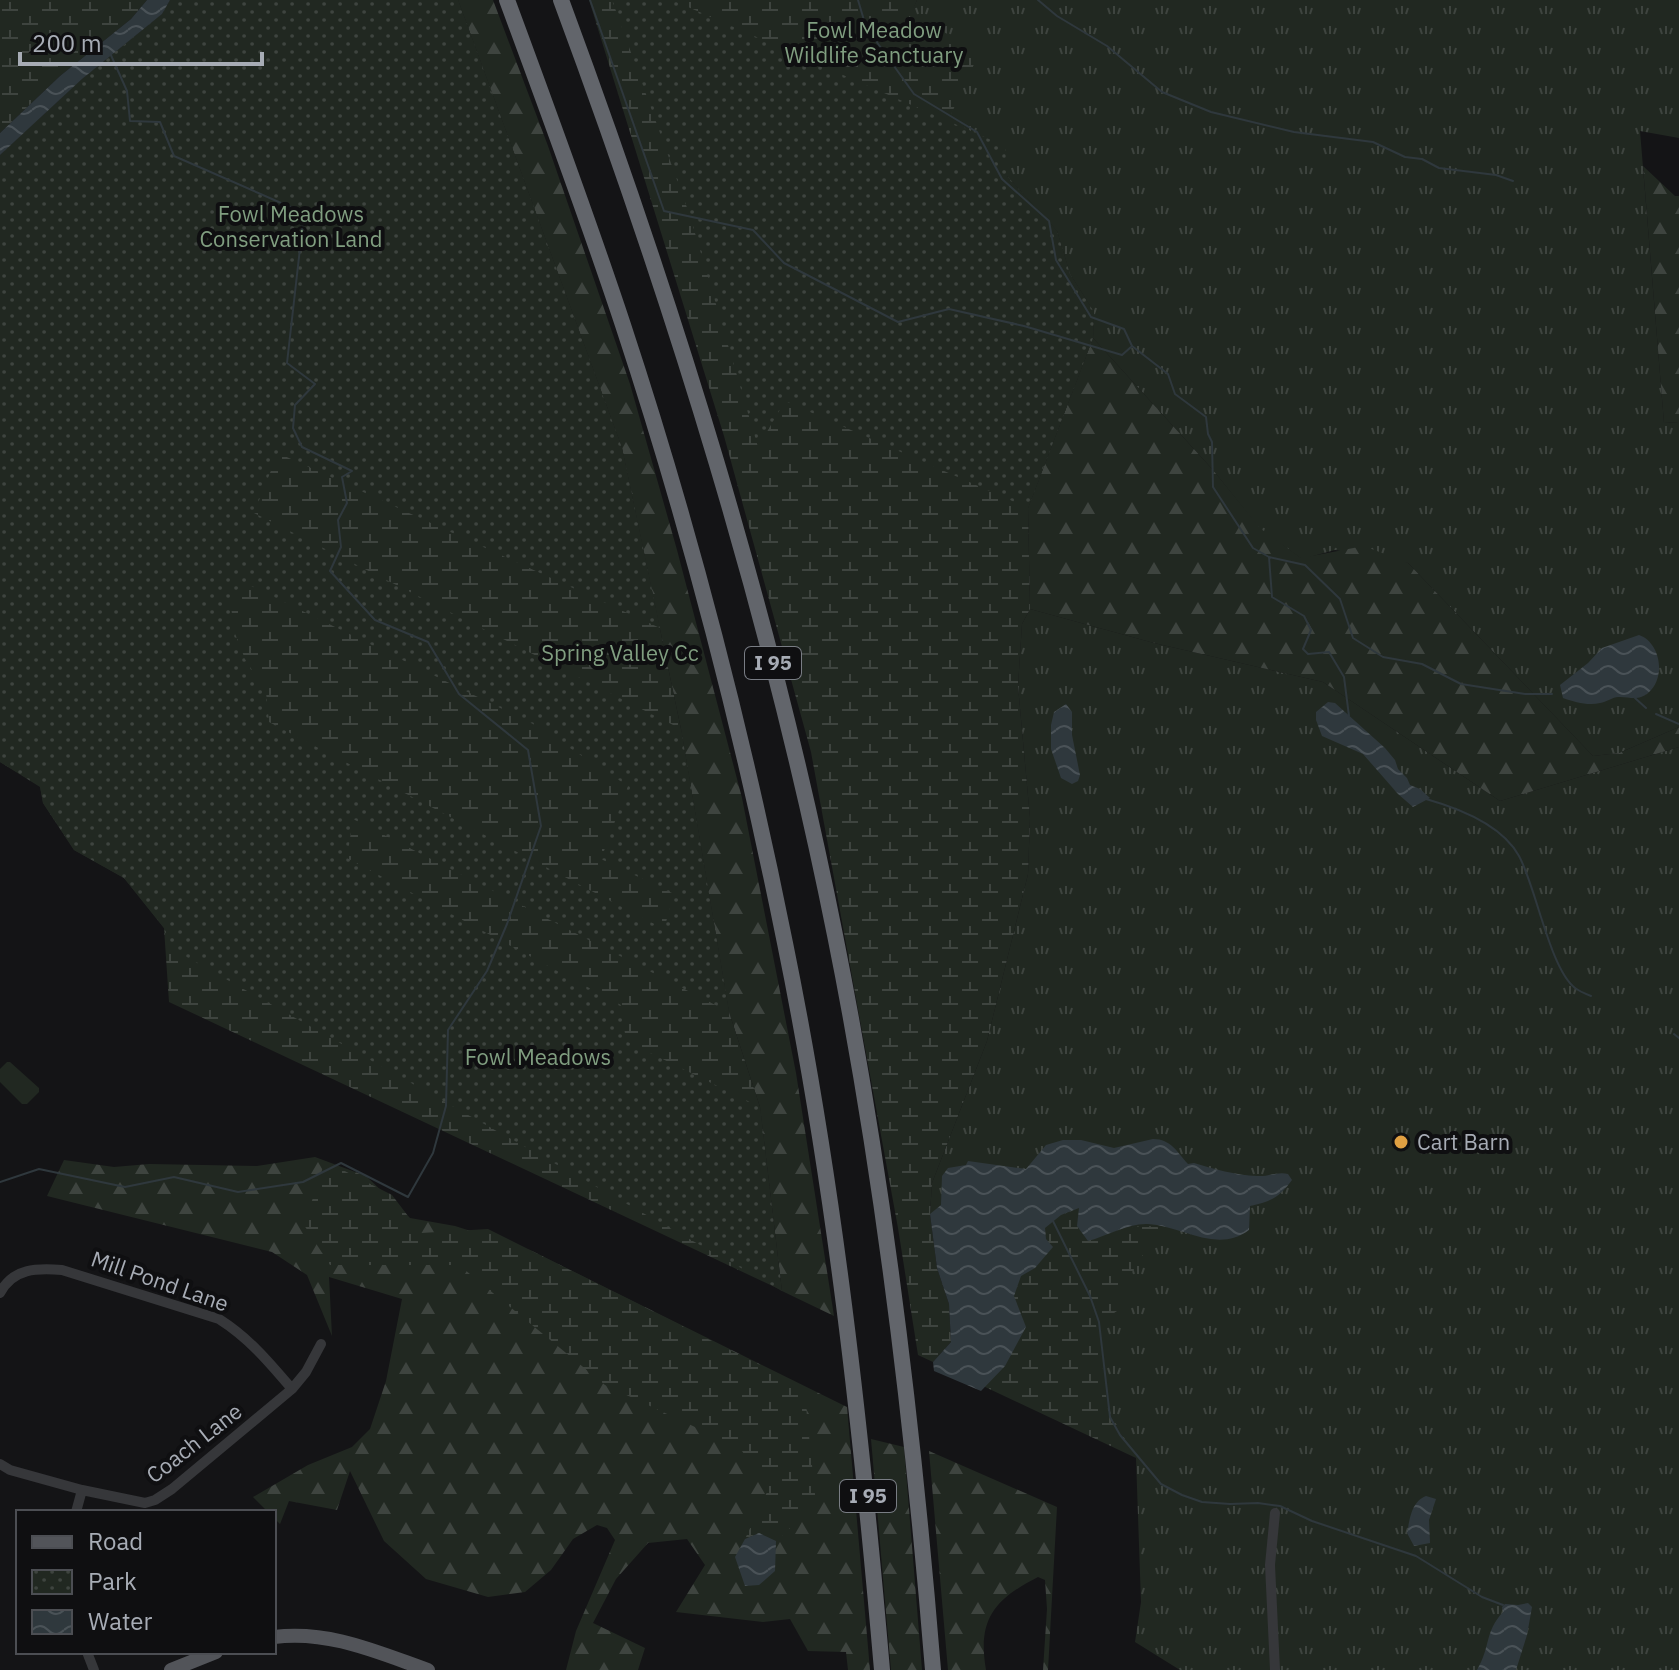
<svg xmlns="http://www.w3.org/2000/svg" width="1679" height="1670" viewBox="0 0 1679 1670" font-family="'IBM Plex Sans',sans-serif">
<defs>
<pattern id="grass-tufts" width="24" height="20" patternUnits="userSpaceOnUse" patternTransform="scale(2)"><rect width="24" height="20" fill="#212821"/><path d="M3 7l-1-3M5 7V3M7 7l1-3M15 17l-1-3M17 17v-4M19 17l1-3" fill="none" stroke="#3e443f"/></pattern>
<pattern id="forest-firs" width="22" height="20" patternUnits="userSpaceOnUse" patternTransform="scale(2)"><rect width="22" height="20" fill="#212821"/><path d="M5 1l3.5 6h-7zM16 11l3.5 6h-7z" fill="#3e443f"/></pattern>
<pattern id="wetland-marsh" width="20" height="14" patternUnits="userSpaceOnUse" patternTransform="scale(2)"><rect width="20" height="14" fill="#212821"/><path d="M1 5h8M5 5V1M11 12h8M15 12V8" fill="none" stroke="#3e443f"/></pattern>
<pattern id="park-dots" width="8" height="8" patternUnits="userSpaceOnUse" patternTransform="scale(2)"><rect width="8" height="8" fill="#212821"/><path d="M2 2h.1M6 6h.1" fill="none" stroke="#3e443f" stroke-width="1.8" stroke-linecap="round"/></pattern>
<pattern id="water-waves" width="16" height="10" patternUnits="userSpaceOnUse" patternTransform="scale(2)"><rect width="16" height="10" fill="#2f383d"/><path d="M0 5q4-4 8 0t8 0" fill="none" stroke="#4a5257"/></pattern>
</defs>
<rect width="100%" height="100%" fill="#141416"/>
<path fill="url(#grass-tufts)" d="M917 0H1679V138L1640 131 1664 423 1679 422V727L1619 753 1593 756 1408 563 1335 550 1302 559 1261 530 1213 470 1093 338 1094 312 1070 274 1057 231 1007 176 948 121 909 17Z
M1030 609 1154 643 1323 682 1500 801 1679 747V1670H1180L1135 1642 1141 1602 1136 1458 930 1214 932 1183 987 1041 1028 874 1030 818 1018 686 1022 624Z"/>
<path fill="url(#forest-firs)" d="M458 0H493L548 146 630 384 677 550 742 798 796 1073 834 1316 782 1291 760 1107 729 1012 681 729 622 448Z
M1643 166 1675 196H1679V422L1664 423Z
M1093 338 1213 470 1261 529 1301 558 1364 546 1408 563 1593 756 1619 753 1679 727V747L1500 801 1323 682 1154 643 1030 609 1028 508Z
M315 1157 366 1176 410 1218 455 1226 530 1250 847 1407 870 1670H848L846 1652 808 1651 790 1619 763 1622 676 1612 705 1565 687 1539 648 1543 616 1579 593 1623 645 1648 638 1670H566L576 1631 615 1540 607 1528 597 1525 573 1539 551 1570 525 1592 488 1597 426 1579 384 1541 350 1471 337 1510 289 1501 280 1524 274 1518V1512H268L253 1497 308 1465 352 1447 370 1429 386 1381 402 1299 329 1277 332 1336 307 1275 272 1252 47 1196 64 1160 114 1167 149 1164 257 1166Z
M871 1439 904 1447 922 1670H891Z
M929 1451 1057 1507 1048 1670H1043L1047 1609 1045 1580 1038 1577C995 1599 977 1619 986 1670H948Z"/>
<path fill="url(#wetland-marsh)" d="M0 0H147L131 19 60 76 0 133Z
M170 0H458L622 448 681 729 729 1012 760 1107 781 1290 169 1002 164 928 124 878 74 850 43 803 40 786 0 762V155L82 79 162 14Z
M589 0H917L910 17 981 49 948 121 1005 146 1007 176 1057 231 1070 274 1094 312 1093 338 1028 508 1030 609 1022 624 1018 686 1030 818 1028 874 987 1041 932 1183 930 1214 937 1268 949 1304 951 1342 933 1362 918 1355 898 1228 811 752 724 436Z
M325 1161 392 1195 421 1233 488 1229 804 1387 816 1504 776 1541 759 1533 745 1539 768 1490 740 1448 605 1385 459 1265H330L304 1225Z
M1080 1208 1104 1237C1127 1228 1142 1222 1166 1229L1146 1250 1125 1283 1117 1311 1096 1325 1108 1410 1136 1458 983 1386 1005 1365 1014 1296 1021 1276 1035 1268 1046 1239 1045 1228 1061 1215Z"/>
<path fill="url(#park-dots)" fill-rule="evenodd" d="M170 0H458L622 448 660 628 278 453 254 513 681 729 729 1012 353 819 347 858 621 1005 626 1041 760 1107 782 1291 167 946 164 928 124 878 74 850 43 803 40 787 0 762V155L82 79 162 14ZM241 581 533 724 628 786 601 859 674 894 664 929 269 722 266 692 245 659 234 631 231 606Z
M612 0H672L1005 146 1007 176 1057 231 1070 274 1094 312 1093 338 1028 508 785 401 758 447 690 216Z"/>
<path fill="#212821" d="M7 1062H10L39 1088V1092L27 1104H22L0 1082V1069Z"/>
<path fill="url(#water-waves)" d="M147 0H170L162 14 82 79 0 155V133L60 76 131 19Z
M1639 635C1660 642 1667 677 1648 693 1637 702 1629 696 1618 697 1613 697 1606 702 1600 703 1588 706 1575 702 1563 698L1560 685 1588 663 1602 648Z
M1328 702 1335 703 1385 748 1395 760 1398 769 1407 778 1410 785 1420 789 1430 798 1413 807 1398 794 1363 754 1322 736 1316 720V712Z
M1066 704 1072 712V735L1080 775 1078 781 1072 784 1061 778 1051 749V725L1054 712Z
M1153 1139C1171 1139 1177 1152 1188 1164L1194 1163C1214 1169 1235 1175 1257 1176 1268 1177 1278 1171 1288 1174L1292 1180C1280 1197 1270 1202 1250 1206L1249 1230C1217 1254 1182 1226 1148 1224 1128 1223 1107 1236 1088 1241L1077 1226 1079 1208 1061 1215 1045 1228 1046 1239 1053 1247 1035 1268 1021 1276 1014 1296 1026 1327 1005 1366 981 1391 934 1371 933 1362 951 1342 949 1304 937 1268 930 1214 941 1205 942 1176 948 1168 966 1165 968 1161 1026 1169 1046 1145 1063 1140H1081L1114 1148Z
M1426 1496 1436 1499 1429 1520 1430 1543 1414 1546 1407 1533C1410 1519 1411 1502 1426 1496Z
M759 1533 776 1541 775 1571 759 1585 745 1586 735 1557 745 1539Z
M1528 1603 1532 1607 1527 1635 1516 1670H1477C1491 1646 1484 1633 1503 1612L1502 1607 1505 1604 1518 1605Z"/>
<g fill="none" stroke-linecap="round" stroke-linejoin="round">
<path stroke="#2f383d" stroke-width="2" d="M590 0 664 211 753 230 784 263 898 322 949 309 1024 326 1122 355 1131 347
M858 0 866 27 914 94 977 132 1002 179 1049 221 1056 260 1091 317 1124 329 1132 346 1168 374 1175 394 1206 417 1208 434 1212 442 1213 487 1253 548 1269 557 1272 597 1304 616 1311 630 1303 649 1308 654 1329 652 1344 677 1349 716
M1038 0 1057 16 1107 46 1162 92 1211 112 1294 132 1373 142 1405 157 1422 159 1439 168 1496 175 1513 181
M1269 557 1305 565 1340 599 1353 638 1383 657 1422 664 1461 684 1525 694H1552
M1635 698 1646 708
M1656 714 1679 724
M1426 799C1458 808 1502 825 1519 856 1536 887 1550 969 1575 988 1579 991 1586 994 1591 996
M1674 1034 1679 1038
M0 1182 39 1169 125 1187 174 1177 238 1192 303 1182 341 1163 408 1197 433 1153 446 1106 448 1030 487 971 507 924 541 826 528 750 459 694 428 642 375 620 330 571 341 547 338 520 347 503 342 477 352 471 302 447 293 428 295 405 315 384 287 363 304 213 174 156 160 122 130 121 127 91 110 53
M1053 1221 1090 1296 1099 1322 1110 1417 1120 1435 1161 1484 1182 1495 1202 1502 1230 1504 1258 1503 1280 1506 1312 1521 1416 1556 1482 1597 1503 1605"/>
<path stroke="#36373a" stroke-width="10" d="M0 1293C13 1268 37 1268 62 1270L219 1319C249 1338 269 1362 292 1389
M0 1464 10 1470 82 1490
M76 1512 82 1490 145 1503 155 1500 172 1489 292 1389 306 1372 321 1344
M1275 1513 1270 1565 1275 1670
M87 1652 94 1670"/>
<path stroke="#525459" stroke-width="14" d="M274 1637C329 1630 377 1652 428 1670
M171 1670 216 1652"/>
<path stroke="#62656b" stroke-width="16" d="M507 0C547 108 587 216 623 325 690 528 743 734 785 943 834 1183 861 1426 882 1670
M561 0C674 305 771 615 835 935 884 1178 913 1423 933 1670"/>
</g>
<circle fill="#e0a042" stroke="#0f0f11" stroke-width="3" cx="1401" cy="1142" r="8"/>
<g text-anchor="middle" stroke-width="8" stroke-linejoin="round" paint-order="stroke">
<g fill="#0f0f11" stroke="#797d84" stroke-width="2">
<rect x="745" y="647" width="56" height="32" rx="6"/>
<rect x="840" y="1480" width="56" height="32" rx="6"/>
</g>
<g font-size="20" font-weight="bold" fill="#a7acb5">
<text x="773" y="670">I 95</text>
<text x="868" y="1503">I 95</text>
</g>
<g font-size="22" fill="#809e80" stroke="#0f0f11">
<text x="874" y="38">Fowl Meadow<tspan x="874" dy="25">Wildlife Sanctuary</tspan></text>
<text x="291" y="222">Fowl Meadows<tspan x="291" dy="25">Conservation Land</tspan></text>
<text x="620" y="661">Spring Valley Cc</text>
<text x="538" y="1065">Fowl Meadows</text>
</g>
<g font-size="22" fill="#a7acb5" stroke="#0f0f11" text-anchor="start">
<text x="1417" y="1150">Cart Barn</text>
</g>
<g font-size="22" fill="#a7acb5" stroke="#0f0f11">
<text transform="translate(160 1281) rotate(19)" y="8">Mill Pond Lane</text>
<text transform="translate(194 1443) rotate(-38)" y="8">Coach Lane</text>
</g>
</g>
<rect x="16" y="1510" width="260" height="144" fill="#0f0f11" stroke="#4c4e53" stroke-width="2"/>
<rect x="32" y="1536" width="40" height="12" fill="#525459" stroke="#4c4e53" stroke-width="2"/>
<text x="88" y="1550" font-size="24" fill="#a7acb5">Road</text>
<rect x="32" y="1570" width="40" height="24" fill="url(#park-dots)" stroke="#4c4e53" stroke-width="2"/>
<text x="88" y="1590" font-size="24" fill="#a7acb5">Park</text>
<rect x="32" y="1610" width="40" height="24" fill="url(#water-waves)" stroke="#4c4e53" stroke-width="2"/>
<text x="88" y="1630" font-size="24" fill="#a7acb5">Water</text>
<path d="M20 52v12h242v-12" fill="none" stroke="#a7acb5" stroke-width="4"/>
<text x="32" y="52" font-size="24" fill="#a7acb5" stroke="#0f0f11" stroke-width="6" paint-order="stroke">200 m</text>
</svg>
